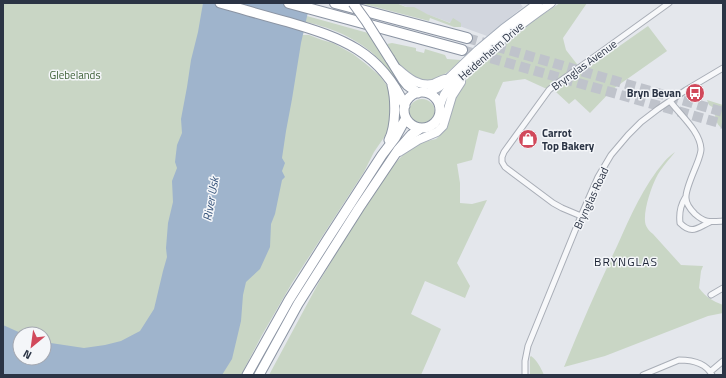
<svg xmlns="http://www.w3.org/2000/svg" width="726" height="378" viewBox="0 0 726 378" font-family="'Titillium Web',sans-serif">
<rect width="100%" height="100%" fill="#e4e7ec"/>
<path fill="#d2d6de" d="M396 3H520L523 7 487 36Z"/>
<path fill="#c9d6c5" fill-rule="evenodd" d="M3 3H199L202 4 203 3 187 284 101 375 3 357ZM20 334H44V358H20Z
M310 3 307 16 368 33 403 87 401 88C395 80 389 71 382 63 364 41 333 28 306 22L303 35H309L322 40 333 43 353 54 366 64 380 76 388 87 391 102 390 124 385 136 374 152 364 172 292 283 262 335 241 375H211L257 161Z
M360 3H396L406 7H414L427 14 450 23 453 18 461 23V27H454L430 18 429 21Z
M560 3H587L563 38 566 50 580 68 549 90 525 79 503 82 495 100 498 127 494 134 479 130 472 160 457 164 460 183V203L472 204 487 200 457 263 470 286 465 298 425 281 411 314 441 329 421 375H269L319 282 369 198 397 161 414 144 436 139 447 128 456 95 473 70 530 23Z
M648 26 667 51 613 89 590 113 575 99 569 104 556 92 561 87Z
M392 43 416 48V51L424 53 425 49 445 55 447 59 461 60C454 67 440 80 430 81 420 83 406 73 400 66 395 60 391 51 387 44Z
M409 112a13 13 0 1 1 26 0a13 13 0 1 1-26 0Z
M707 100 723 105V129C714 123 716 117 714 108L709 105Z
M675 152C669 160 661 168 656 178 651 188 644 209 645 221 645 226 649 231 653 234L681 265 703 266 701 271 699 288C707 298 711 300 723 305V313L708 316 605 356 564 367C581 325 599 284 618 244 630 217 644 185 664 162 667 158 671 155 675 152Z
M531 356C537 360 541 368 544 375H530V357Z"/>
<path fill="#9fb4cc" d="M203 3H310L301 43 292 99 286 131 282 158 285 163 282 171 285 177 282 180 275 214 271 224 270 247 260 269 246 282 243 295 241 321 232 359 222 375H3V325L23 334H20V358H44V342L84 348 105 345 121 341 140 331 154 309 163 271 167 257 166 248 168 223 173 202 172 181 177 168 175 162 177 145 182 133 181 119 187 87 191 60 198 32Z"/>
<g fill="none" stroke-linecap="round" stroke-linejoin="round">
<path stroke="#bfc3cb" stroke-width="10" stroke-dasharray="10 5" stroke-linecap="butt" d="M467 38 723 112
M462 50 723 124"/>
<g stroke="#a9aeb7" stroke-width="7">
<path id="minor" d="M670 101C680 115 700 131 701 149 701 152 700 155 699 158 696 168 685 189 686 198 686 204 691 210 695 214 705 223 710 222 723 221
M685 198C680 206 679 214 680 223 692 235 697 228 710 222
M581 216 562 208 553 203 505 167 502 162V157L504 152 549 90 556 84 601 52 669 3
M711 295 723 288
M710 372 723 361
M525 375V361L528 346 581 216 598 177 611 155 628 135 641 122 658 109 686 90 723 68
M643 375 679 360C692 360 706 363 712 375"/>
</g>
<g stroke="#a3abb8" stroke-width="10">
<path id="primary" d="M398 69C408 78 419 87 433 84 437 82 441 80 445 79
M428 93 439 87 451 76 478 50 503 29 538 3
M440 106C441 102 442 99 444 95 449 86 458 79 465 72 491 47 521 24 551 3
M399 152 418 140 437 132 443 126 452 96 461 82"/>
</g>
<g stroke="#8b94a3" stroke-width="11">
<path id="trunk" d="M220 3C242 9 265 16 288 22 342 38 380 51 405 106
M390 59 403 80 407 85 418 93
M404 110a18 18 0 1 1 36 0a18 18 0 1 1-36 0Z
M389 140C396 126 396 100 392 85
M247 375 289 300 327 240 382 155 395 138 406 118
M259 375 298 304 359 208 398 150 411 135 421 128"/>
</g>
<g stroke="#8b94a3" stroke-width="12">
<path id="motorway" d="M289 3 462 50
M335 3 467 38"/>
</g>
<use href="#minor" stroke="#f7f8fa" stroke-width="5"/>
<use href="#primary" stroke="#fff" stroke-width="8"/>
<use href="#trunk" stroke="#fff" stroke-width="9"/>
<use href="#motorway" stroke="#fff" stroke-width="10"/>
<g stroke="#8b94a3" stroke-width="11" stroke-linecap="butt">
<path id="trunk-bridge" d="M353 3 366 21 390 59"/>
</g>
<use href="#trunk-bridge" stroke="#fff" stroke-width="9"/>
</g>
<defs>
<g id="bus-disc" transform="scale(1)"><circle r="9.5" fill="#d1495b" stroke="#f4f6f9"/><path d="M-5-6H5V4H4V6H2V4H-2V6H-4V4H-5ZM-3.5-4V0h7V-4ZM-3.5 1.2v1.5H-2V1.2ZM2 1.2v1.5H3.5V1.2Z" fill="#fff"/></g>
<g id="shop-disc" transform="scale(1)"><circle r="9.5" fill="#d1495b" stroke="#f4f6f9"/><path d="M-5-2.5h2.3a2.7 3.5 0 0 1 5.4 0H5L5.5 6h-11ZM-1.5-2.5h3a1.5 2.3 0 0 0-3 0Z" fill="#fff"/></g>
</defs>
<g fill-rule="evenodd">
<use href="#bus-disc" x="695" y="93"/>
<use href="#shop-disc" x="528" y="139"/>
</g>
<g text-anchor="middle" stroke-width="3" stroke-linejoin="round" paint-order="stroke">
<g font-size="11" fill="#2b3445" stroke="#f4f6f9">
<text transform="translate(491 51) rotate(-41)" y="4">Heidenheim Drive</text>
<text transform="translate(584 65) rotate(-36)" y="4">Brynglas Avenue</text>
<text transform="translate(591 198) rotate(-65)" y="4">Brynglas Road</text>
</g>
<g font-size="11" fill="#3f6138" stroke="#f4f6f9">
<text x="75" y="79">Glebelands</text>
</g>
<g font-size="11" font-weight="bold" fill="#2b3445" stroke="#f4f6f9" text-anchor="end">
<text x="681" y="97">Bryn Bevan</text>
<text x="542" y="137" text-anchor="start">Carrot<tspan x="542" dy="13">Top Bakery</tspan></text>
</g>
<g font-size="12" font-style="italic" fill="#34527a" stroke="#f4f6f9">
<text transform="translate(211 199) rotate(-80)" y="4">River Usk</text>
</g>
<g font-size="12" letter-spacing="1" fill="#1d2536" stroke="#f4f6f9">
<text x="626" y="266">BRYNGLAS</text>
</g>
</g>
<rect width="726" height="378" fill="none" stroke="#2b3445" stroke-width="8"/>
<g transform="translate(32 346) rotate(209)"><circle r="19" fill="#f4f6f9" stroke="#a4a8b1"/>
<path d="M0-3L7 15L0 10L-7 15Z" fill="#d1495b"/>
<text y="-6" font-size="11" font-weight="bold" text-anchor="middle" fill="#2b3445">N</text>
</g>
</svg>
